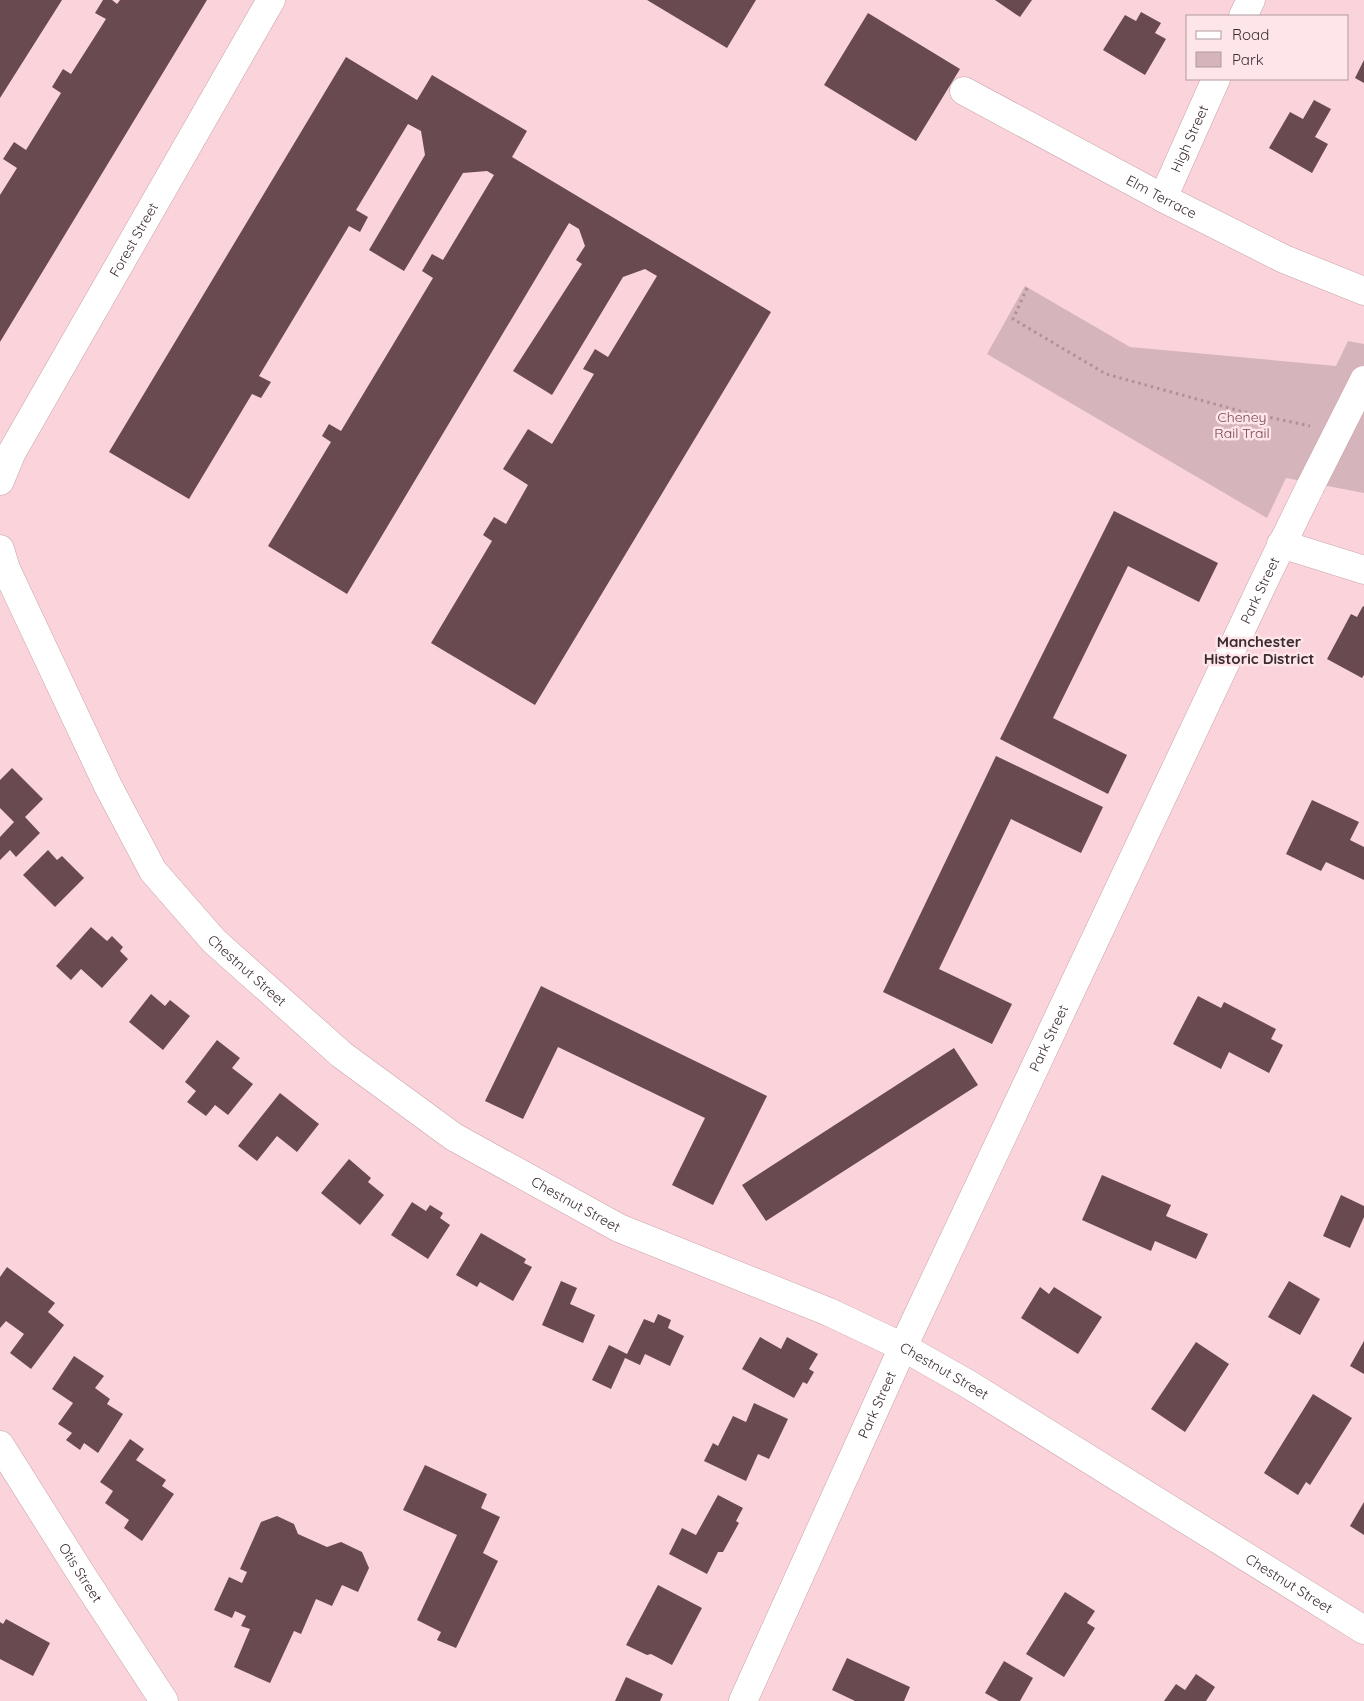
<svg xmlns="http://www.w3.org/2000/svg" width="1364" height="1701" viewBox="0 0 1364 1701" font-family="Quicksand,sans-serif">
<rect width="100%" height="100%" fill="#fad3db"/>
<path fill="#d5b5bb" d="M1025 286 1130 347 1336 366 1348 341 1364 344V493L1286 478 1267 518 987 354Z"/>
<path fill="#694a50" d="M0 0H62L0 98Z
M103 0H112L117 4 120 0H207L0 342V195L17 168 3 159 14 142 26 150 61 93 52 87 63 69 71 74 106 19 95 13Z
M647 0H756L727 48Z
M995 0H1032L1020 17Z
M1141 12 1161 23 1155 33 1166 39 1145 75 1103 50 1125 15 1136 21Z
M868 13 960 69 916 141 824 85Z
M346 57 417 100 432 75 527 131 512 157 771 312 535 705 431 643 492 541 483 535 494 517 506 524 528 485 503 469 528 429 552 444 594 374 583 369 595 349 608 357 657 276 645 269 623 277 552 395 513 371 582 264 576 260 585 246 579 229 569 223 347 594 268 546 331 442 322 436 329 424 341 431 433 278 422 271 432 254 443 260 494 175 487 171 463 173 404 271 369 250 425 155 421 131 408 124 356 210 368 217 360 232 349 226 259 376 271 382 261 398 252 394 189 499 109 452Z
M1364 60V83L1355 78Z
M1314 100 1331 109 1315 137 1328 144 1312 173 1269 148 1290 112 1303 119Z
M1114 511 1218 563 1199 602 1128 566 1053 718 1127 755 1108 794 1000 739Z
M1363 606 1364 607V675L1362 678 1327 659 1351 614 1357 617Z
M996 756 1103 807 1081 853 1011 819 939 969 1012 1004 992 1044 883 992Z
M12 768 43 799 25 817 40 833 16 857 10 850 0 860V837L14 822 0 808V780Z
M1312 800 1359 822 1350 840 1364 847V880L1326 862 1321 871 1286 854Z
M48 850 57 860 62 856 84 878 55 907 23 875Z
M91 927 107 941 112 936 123 947 120 951 128 959 102 988 81 969 71 980 56 966Z
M541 986 767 1096 713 1205 672 1185 705 1118 558 1047 523 1119 485 1101Z
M151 994 165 1006 170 1000 190 1016 163 1050 129 1022Z
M1198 996 1221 1008 1224 1002 1276 1029 1271 1039 1283 1045 1269 1073 1229 1052 1221 1069 1173 1044Z
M217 1040 240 1058 232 1068 253 1084 228 1115 215 1105 206 1116 187 1102 196 1091 185 1082Z
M954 1048 978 1085 766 1221 742 1185Z
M280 1093 319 1124 297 1152 277 1136 257 1161 238 1146Z
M349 1159 371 1178 368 1182 384 1195 360 1225 321 1193Z
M1102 1175 1171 1205 1166 1216 1208 1234 1196 1259 1155 1241 1151 1251 1082 1220Z
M1341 1195 1364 1206V1217L1350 1248 1323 1236Z
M412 1202 426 1211 430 1205 443 1213 440 1218 450 1225 428 1259 391 1235Z
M481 1233 526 1259 524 1263 532 1267 513 1301 480 1282 477 1287 456 1275Z
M7 1267 55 1303 48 1312 64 1325 31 1369 10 1353 24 1334 6 1321 0 1328V1277Z
M561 1281 577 1288 570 1304 595 1315 583 1343 542 1325Z
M1289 1281 1320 1299 1300 1335 1268 1317Z
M1040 1287 1049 1294 1054 1287 1102 1317 1078 1354 1021 1318Z
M658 1314 671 1320 668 1328 684 1336 670 1366 645 1354 640 1365 625 1358 611 1389 592 1380 609 1345 627 1354 644 1319 654 1323Z
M760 1337 781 1349 787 1337 818 1354 809 1369 814 1372 807 1384 803 1382 794 1398 742 1369Z
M1364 1341V1374L1350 1366Z
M1196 1342 1229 1364 1185 1432 1151 1409Z
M74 1356 104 1376 95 1388 110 1399 107 1404 123 1414 98 1453 84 1443 80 1450 66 1440 72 1433 58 1424 73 1403 52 1389Z
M1313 1394 1352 1418 1310 1485 1306 1482 1298 1495 1264 1473Z
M754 1403 788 1419 769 1459 758 1454 746 1481 704 1461 713 1443 718 1446 733 1416 746 1422Z
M130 1439 144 1449 136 1460 166 1480 162 1486 174 1494 142 1541 124 1528 129 1520 105 1503 113 1491 100 1482Z
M425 1465 487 1494 481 1508 500 1517 483 1553 498 1561 456 1648 437 1640 441 1632 417 1620 457 1535 403 1510Z
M718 1495 743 1508 736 1521 739 1523 723 1552H718L707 1574 669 1554 682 1528 696 1535Z
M1364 1502V1535L1350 1526Z
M277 1516 294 1524 298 1534 327 1547 341 1542 362 1552 369 1568 358 1592 342 1585 332 1606 316 1599 301 1634 294 1631 270 1683 234 1667 250 1629 241 1626 246 1616 235 1611 232 1618 214 1610 229 1577 242 1583 247 1572 240 1569 261 1522Z
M658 1585 702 1608 672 1665 651 1654 647 1655 626 1645Z
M1065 1592 1095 1611 1087 1623 1095 1628 1064 1677 1026 1654Z
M6 1619 50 1643 33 1676 0 1659V1622L3 1624Z
M847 1658 910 1687 904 1701H855L832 1690Z
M1004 1661 1033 1678 1020 1701H999L985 1693Z
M1196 1674 1215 1687 1206 1701H1164L1176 1684 1185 1690Z
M626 1677 663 1694 660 1701H615Z"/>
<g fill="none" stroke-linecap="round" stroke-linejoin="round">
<g stroke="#c8a3aa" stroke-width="29">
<g id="minor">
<path d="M1243 16 1251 0"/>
<path id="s1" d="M964 91 1163 198 1284 259 1364 291"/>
<path id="s2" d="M1163 198 1216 79"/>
<path id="s3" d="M0 481 12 452 271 0"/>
<path d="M1281 544 1364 570"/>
<path id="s4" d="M0 549 6 569 108 786 153 871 214 941 342 1055 454 1137 619 1228 829 1312 903 1347 968 1384 1364 1630"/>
<path id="s5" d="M0 1445 85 1580 164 1701"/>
<path id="s6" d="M743 1701 903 1347 1266 577 1310 487"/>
</g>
</g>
<path stroke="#af9197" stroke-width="3" stroke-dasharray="2.5 4" stroke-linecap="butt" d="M1027 288 1013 319 1106 374 1240 411 1310 426"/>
<use href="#minor" stroke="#fff" stroke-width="28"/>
<g stroke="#c8a3aa" stroke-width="29" stroke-linecap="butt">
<path id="minor-bridge" d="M1310 487 1364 380"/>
</g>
<use href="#minor-bridge" stroke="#fff" stroke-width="28"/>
</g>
<g text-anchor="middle" stroke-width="5" stroke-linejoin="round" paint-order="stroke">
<g font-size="14" fill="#392b2e" stroke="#fde5e9">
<text dy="5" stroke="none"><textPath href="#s2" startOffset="65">High Street</textPath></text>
<text dy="5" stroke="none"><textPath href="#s1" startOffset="224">Elm Terrace</textPath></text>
<text dy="5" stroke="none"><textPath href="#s3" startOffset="276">Forest Street</textPath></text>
<text dy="5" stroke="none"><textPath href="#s6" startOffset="1225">Park Street</textPath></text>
<text dy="5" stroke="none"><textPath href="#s4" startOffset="494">Chestnut Street</textPath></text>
<text dy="5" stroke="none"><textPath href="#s6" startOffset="730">Park Street</textPath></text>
<text dy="5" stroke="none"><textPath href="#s4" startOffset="899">Chestnut Street</textPath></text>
<text dy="5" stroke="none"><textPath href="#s4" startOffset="1304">Chestnut Street</textPath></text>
<text dy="5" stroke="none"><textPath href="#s6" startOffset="325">Park Street</textPath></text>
<text dy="5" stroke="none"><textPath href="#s5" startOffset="151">Otis Street</textPath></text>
<text dy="5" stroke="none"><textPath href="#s4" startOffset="1709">Chestnut Street</textPath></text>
</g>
<g font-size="14" fill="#784450" stroke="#fde5e9">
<text x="1242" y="422">Cheney<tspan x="1242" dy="16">Rail Trail</tspan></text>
</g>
<g font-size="15" font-weight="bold" fill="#392b2e" stroke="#fde5e9">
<text x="1259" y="647">Manchester<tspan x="1259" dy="17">Historic District</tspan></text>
</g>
</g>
<rect x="1186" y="15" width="162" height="65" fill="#fde5e9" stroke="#af9b9e"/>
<rect x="1196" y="31" width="25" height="8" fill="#ffffff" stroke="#af9b9e"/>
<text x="1232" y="40" font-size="15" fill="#392b2e">Road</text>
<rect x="1196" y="52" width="25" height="15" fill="#d5b5bb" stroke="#af9b9e"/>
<text x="1232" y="65" font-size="15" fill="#392b2e">Park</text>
</svg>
